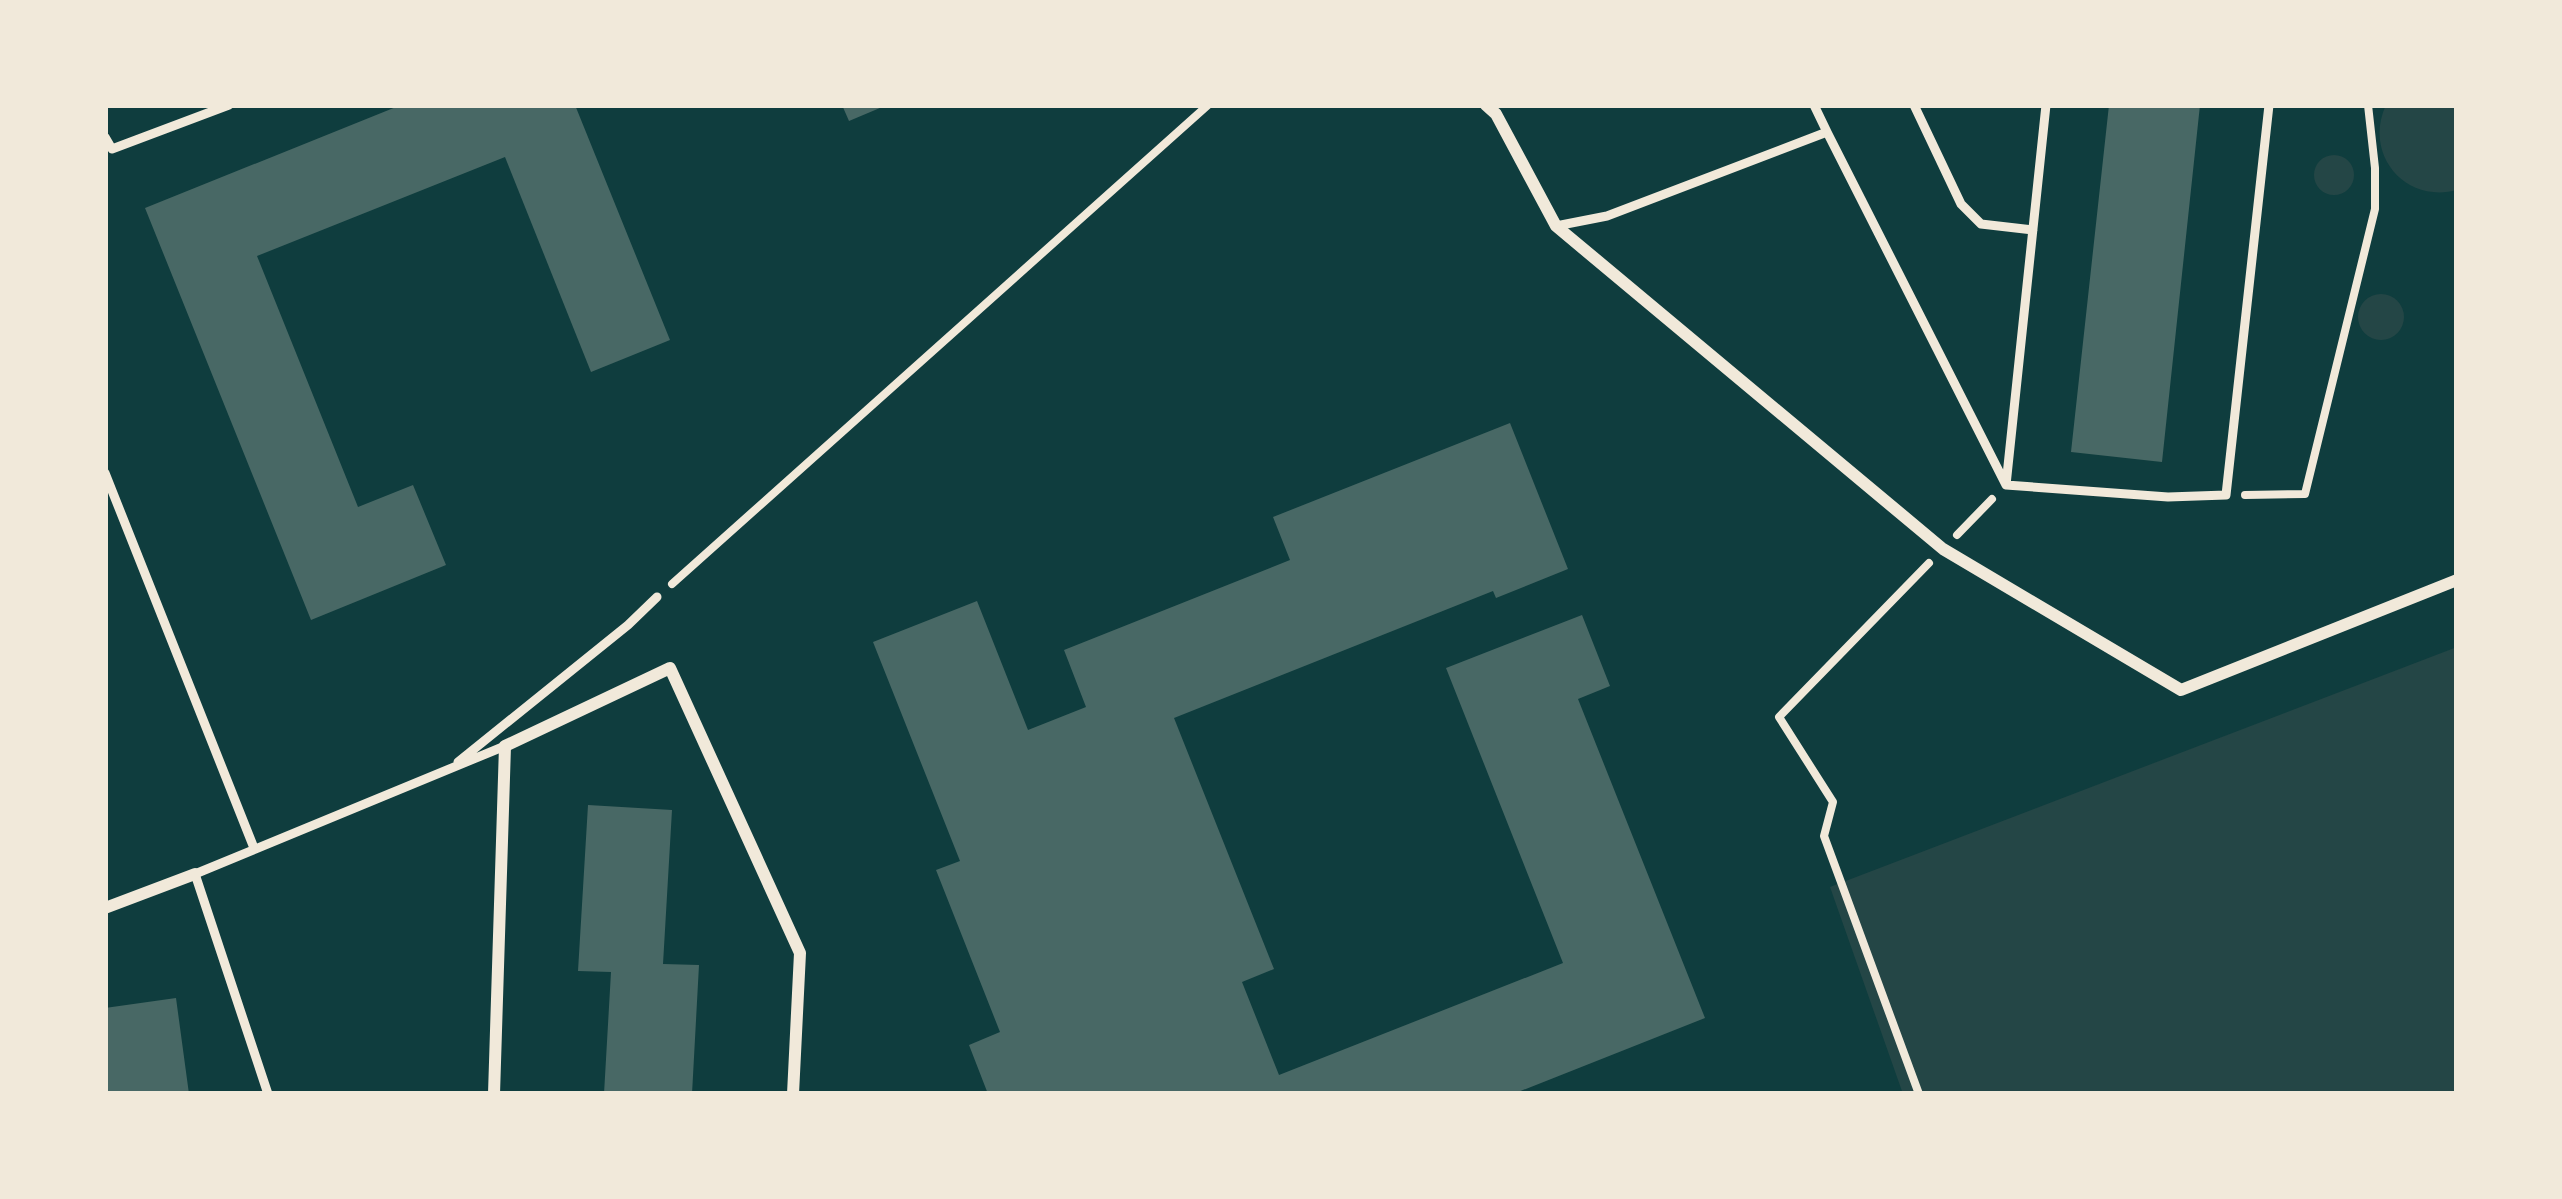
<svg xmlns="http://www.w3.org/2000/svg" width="2562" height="1199" viewBox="0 0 2562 1199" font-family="'IBM Plex Serif',serif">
<rect width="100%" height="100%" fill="#0f3d3e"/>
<path fill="#244646" d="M2386 105H2457V190C2405 204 2363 154 2386 105Z
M2314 175a20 20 0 1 1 40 0a20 20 0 1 1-40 0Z
M2358 317a23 23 0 1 1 46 0a23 23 0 1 1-46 0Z
M2457 647V1094H1903L1830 887Z"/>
<path fill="#486865" d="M401 105H575L670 340 591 372 505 157 257 256 358 507 413 485 446 565 311 620 145 208Z
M842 105H887L849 121Z
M2109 105H2200L2162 462 2071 452Z
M1510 423 1568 569 1496 598 1493 591 1174 718 1274 969 1242 982 1279 1075 1563 963 1446 668 1582 615 1610 686 1578 699 1705 1018 1513 1094H988L969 1045 1000 1032 936 870 960 861 873 642 977 601 1028 730 1086 707 1064 650 1290 560 1273 517Z
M588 805 672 810 663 964 699 965 692 1094H604L611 972 578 971Z
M176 998 189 1094H105V1008Z"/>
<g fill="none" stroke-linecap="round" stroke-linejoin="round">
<path stroke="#f1e9da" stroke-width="8" d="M2245 495 2305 494 2375 209V168L2368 105
M1957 535 1992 499
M672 584 1208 105
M1919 1094 1824 836 1833 802 1779 717 1929 563"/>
<path stroke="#f1e9da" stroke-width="9" d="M1814 105 1827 132
M1914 105 1961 204 1981 224 2033 230
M105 137 112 149 229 105
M1556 226 1607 216 1827 132 2006 485
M105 473 254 848
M2006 485 2168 497 2226 495 2269 105
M2006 485 2046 105
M458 762 628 625 657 597
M268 1094 195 874 505 746"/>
<path stroke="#f1e9da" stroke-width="12" d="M1486 105 1496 114 1556 226 1943 549 2181 690 2457 580
M105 908 195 874
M494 1094 505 746 670 668 800 953 793 1094"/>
</g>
<rect width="2562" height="1199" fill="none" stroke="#f1e9da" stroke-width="216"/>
</svg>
